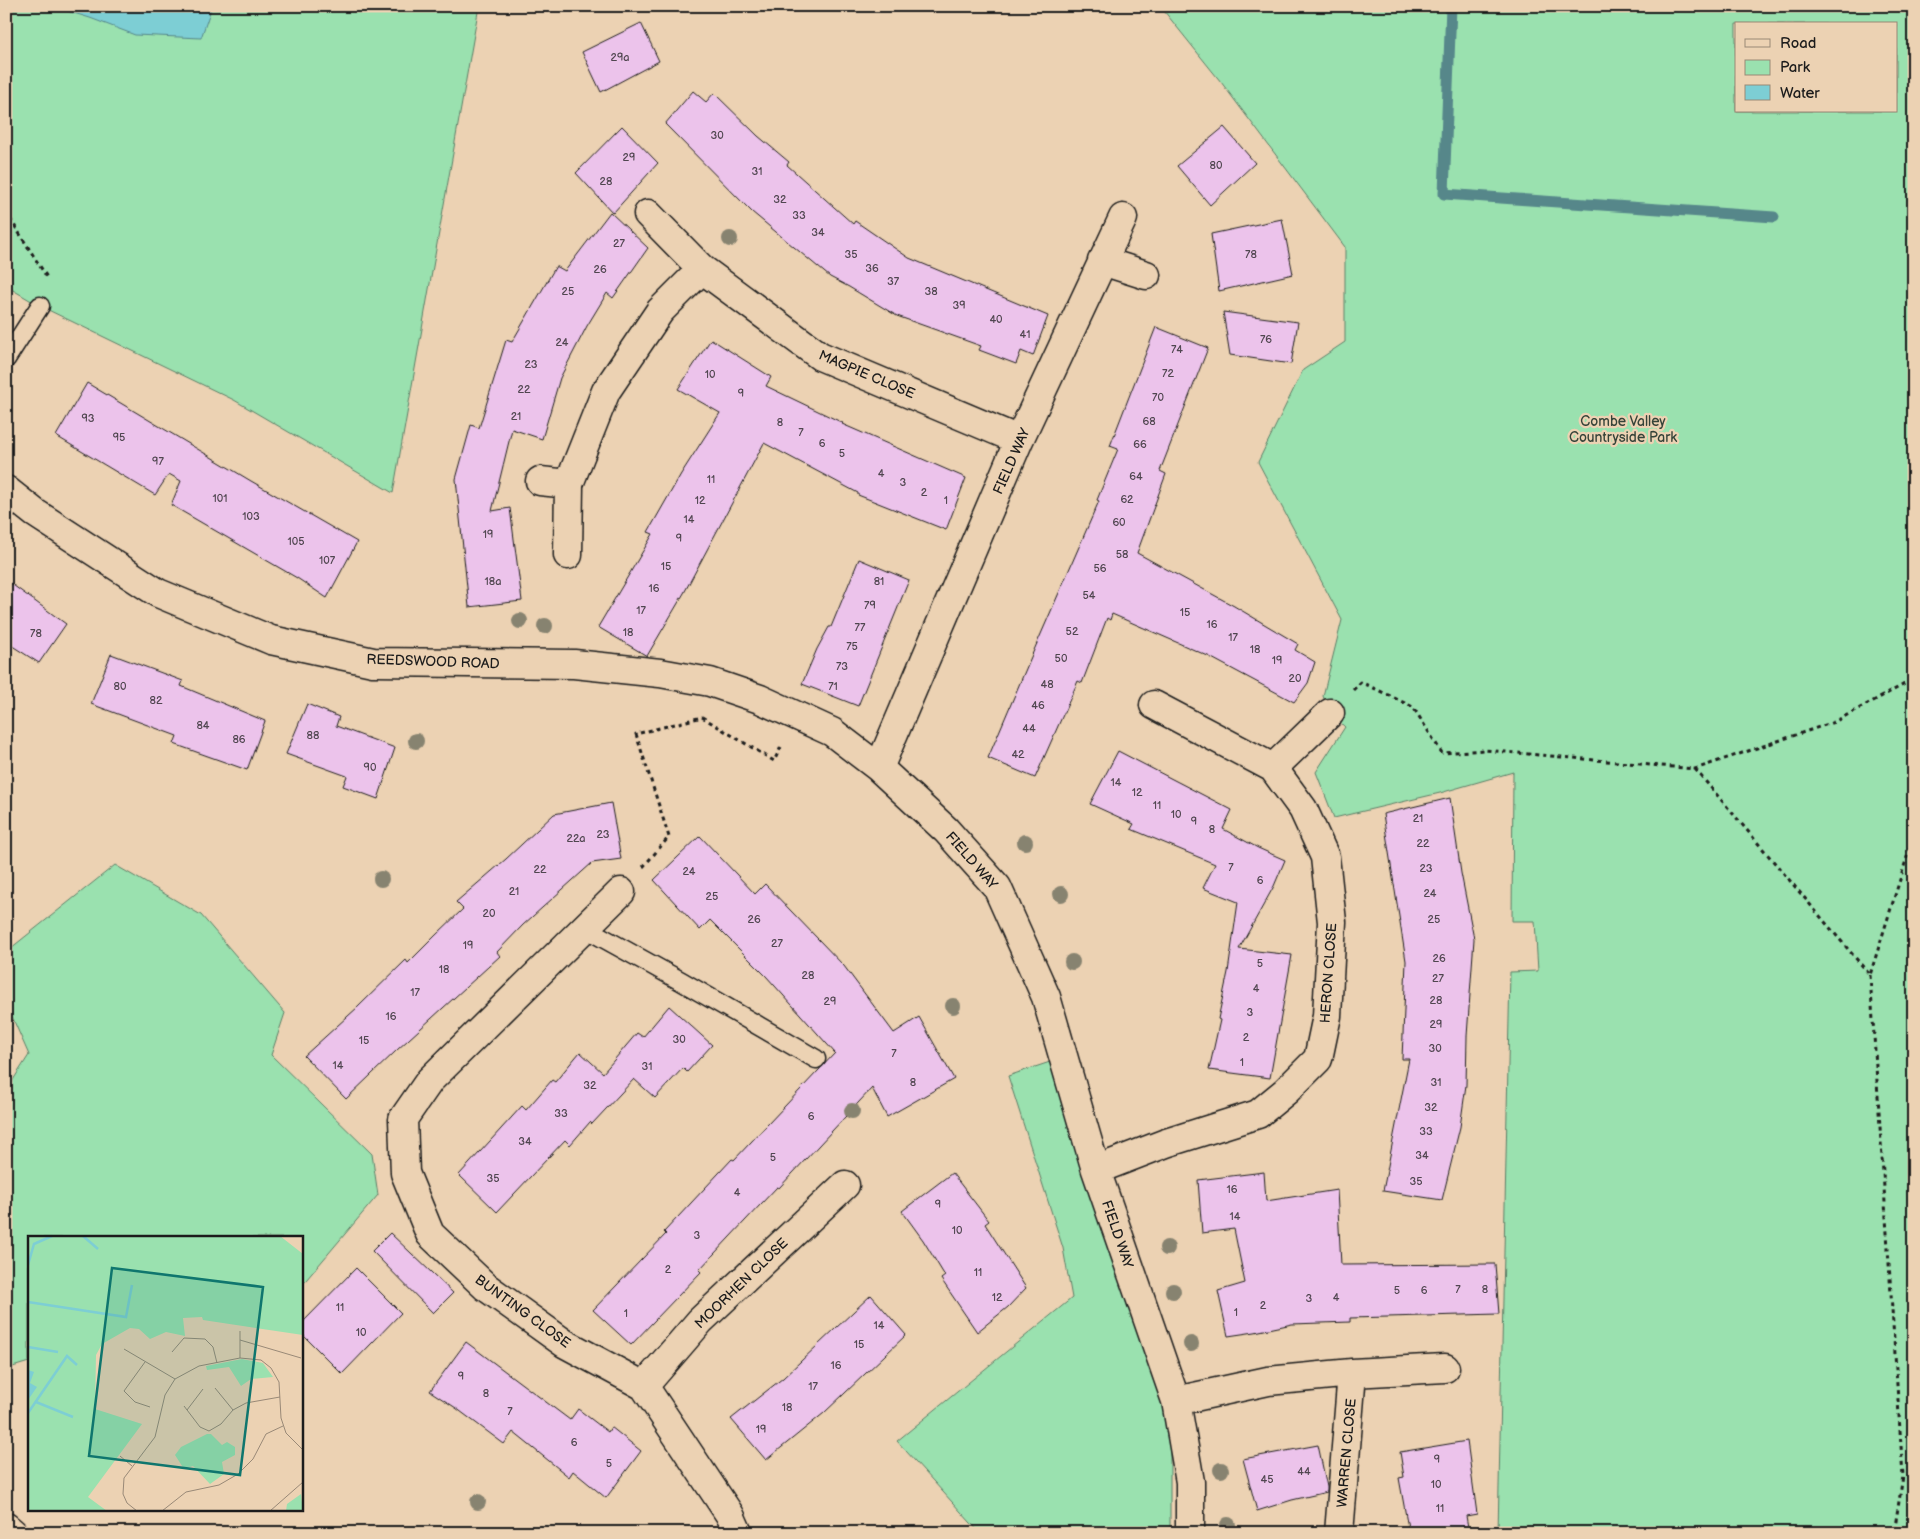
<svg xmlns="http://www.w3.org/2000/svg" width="1920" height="1539" viewBox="0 0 1920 1539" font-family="'Balsamiq Sans',sans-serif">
<rect width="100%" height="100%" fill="#ecd2b3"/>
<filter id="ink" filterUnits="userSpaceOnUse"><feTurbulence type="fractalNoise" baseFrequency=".02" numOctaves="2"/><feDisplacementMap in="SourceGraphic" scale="10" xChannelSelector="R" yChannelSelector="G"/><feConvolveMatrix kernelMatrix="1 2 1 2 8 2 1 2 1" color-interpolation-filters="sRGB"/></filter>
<g filter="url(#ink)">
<path fill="#9ae1af" stroke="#5b7e66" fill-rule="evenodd" d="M6 6H479L393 493 234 400 40 306 6 286Z
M1160 6H1914V1533H1498L1510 972 1538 971 1535 921H1512L1513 772 1440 793 1334 818 1316 772 1345 727 1330 713 1323 696 1342 620 1258 462 1303 370 1345 342V247L1221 82ZM1736 24H1896V111H1736Z
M115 865 201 915 285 1013 271 1055 372 1154 378 1195 301 1286V1238H29V1362L6 1369V1091L29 1055 6 1003V952Z
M1056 1060 1170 1423V1533H980L897 1441 1072 1298 1063 1248 1008 1076Z"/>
<path fill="#7dced4" stroke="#56878a" d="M63 6H212L201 38 135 35 90 18 64 10Z"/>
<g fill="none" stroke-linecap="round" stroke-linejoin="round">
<path stroke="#56878a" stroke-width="11" d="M1451 6 1444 194 1774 217"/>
</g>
<path fill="#ecc3eb" stroke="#1c1c1c" d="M641 23 659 61 601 92 582 52Z
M693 91 706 102 714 93 758 136 789 162 787 165 853 224 855 221 909 258 1048 316 1033 356 1021 351 1016 364 979 350 981 346 897 316 849 287 830 277 752 212 665 124Z
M622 126 658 163 613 213 576 173Z
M1224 127 1255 163 1210 205 1177 166Z
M610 212 648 248 613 298 607 293 587 326 560 378 542 439 512 429 492 511 510 508 522 601 469 607 456 479 471 425 479 428 506 340 512 342 556 266 565 271Z
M1282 219 1293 274 1219 291 1211 234Z
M1223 312 1298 322 1291 364 1230 355Z
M1156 327 1208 348 1160 471 1166 474 1137 553 1234 606 1298 644 1295 650 1315 662 1308 683 1294 702 1208 656 1112 614 1110 620 1107 618 1082 683 1078 681 1035 778 988 758 1031 657 1099 501 1097 500 1118 449 1110 446Z
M711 339 771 377 766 386 843 423 842 424 966 478 946 530 858 495V493L764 443 684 593 647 656 598 627 653 534 648 532 681 474 720 413 678 389Z
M87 383 251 481 357 542 327 598 297 578 171 505 181 481 169 474 155 495 56 436Z
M859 559 909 580 858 706 802 684 817 649 829 627H831Z
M6 580 66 624 39 663 6 642Z
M111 654 183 681 181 686 265 721 247 770 174 744 177 736 91 704Z
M307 704 339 717 336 726 395 748 378 799 343 786 347 776 286 754Z
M1118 751 1232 810 1223 829 1258 848 1285 860 1274 886 1239 949 1292 955 1270 1078 1209 1070 1220 1020 1218 1019 1228 972 1238 902 1203 888 1215 864 1131 829 1134 824 1090 804Z
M1450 798 1461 873 1474 939 1467 1036 1466 1085 1460 1127 1442 1200 1383 1191 1409 1059H1402L1406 961 1383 814Z
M611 803 621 859 592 863 523 925 497 952 500 956 397 1050 346 1099 304 1056 358 1007 406 960 408 963 436 935 463 909 456 902 506 859 554 814Z
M700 836 755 894 765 884 844 966 894 1033 919 1017 954 1079 887 1117 872 1088 779 1188 777 1187 729 1238 699 1270 701 1272 631 1345 593 1310 666 1234 664 1232 732 1159 734 1160 835 1053 766 976 710 920 700 930 654 880Z
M669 1006 712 1045 687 1072 683 1068 655 1098 634 1079 592 1124 590 1122 570 1145 565 1140 497 1212 459 1175 522 1106 526 1110 552 1080 555 1082 580 1052 603 1073 637 1033 643 1037Z
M1264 1172 1266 1201 1337 1190 1341 1265 1495 1264 1499 1314 1350 1318V1322L1292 1324 1255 1332 1228 1336 1218 1291 1245 1283 1234 1229 1202 1233 1198 1180Z
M952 1173 989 1221 985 1224 1026 1288 1008 1307 977 1332 941 1279 945 1276 923 1240 902 1211Z
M390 1233 453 1293 433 1313 372 1251Z
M356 1268 401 1313 342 1374 301 1333V1324Z
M871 1295 906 1335 824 1413 766 1460 731 1419 783 1378Z
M466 1342 570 1420 578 1409 608 1432 611 1427 641 1451 606 1498 573 1471 569 1477 513 1432 504 1444 456 1408 430 1391Z
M1467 1441 1477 1514 1466 1516 1469 1533H1409L1399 1478 1404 1477 1400 1452Z
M1318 1445 1327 1487V1492L1292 1500 1257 1511 1243 1459Z"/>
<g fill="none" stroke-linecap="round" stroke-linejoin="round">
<g stroke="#1c1c1c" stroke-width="21">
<path id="lane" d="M6 359 40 306
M585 928 681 981 816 1059"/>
</g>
<g stroke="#1c1c1c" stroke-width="31">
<path id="street" d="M648 214 702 269
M1123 218 1019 440 879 768 946 830 997 887 1046 997 1096 1170 1176 1401 1190 1482V1533
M1102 261 1146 275
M540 481 569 484
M6 490 35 513 158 593 271 640 373 662 574 664 660 673 710 682 760 699 832 732 879 768
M568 555 569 484 606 391 660 311 702 269 820 356 1019 440
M1273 768 1330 713
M621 892 430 1080 403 1119 405 1173 430 1234 486 1287 564 1343 644 1386 730 1515 738 1533
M1096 1170 1166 1143 1258 1114 1286 1091 1318 1059 1327 1016 1332 922 1325 857 1303 809 1273 768 1154 705
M644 1386 700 1321 845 1185
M1176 1401 1268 1381 1352 1373 1445 1368
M6 1527 13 1533
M1339 1533 1352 1373"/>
</g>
<path stroke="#1c1c1c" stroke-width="3" stroke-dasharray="4 4" stroke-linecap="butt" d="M6 212 48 279
M1353 690 1361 682 1413 707 1442 753 1484 750 1695 769 1834 722 1914 679
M1695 769 1870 975 1914 835
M643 867 669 837 636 734 702 717 774 761 782 745
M1870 975 1903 1476 1894 1533"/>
<use href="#lane" stroke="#ecd2b3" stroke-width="18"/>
<use href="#street" stroke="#ecd2b3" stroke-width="28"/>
</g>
<g fill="#878370">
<circle cx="730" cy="239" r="8"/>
<circle cx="520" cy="621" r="8"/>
<circle cx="545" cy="626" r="8"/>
<circle cx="416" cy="741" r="8"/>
<circle cx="1025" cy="842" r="8"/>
<circle cx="381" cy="879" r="8"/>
<circle cx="1061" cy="894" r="8"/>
<circle cx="1072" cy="962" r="8"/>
<circle cx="953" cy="1006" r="8"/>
<circle cx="852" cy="1111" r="8"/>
<circle cx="1167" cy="1248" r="8"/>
<circle cx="1173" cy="1291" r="8"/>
<circle cx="1191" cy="1344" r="8"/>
<circle cx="1221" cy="1470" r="8"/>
<circle cx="478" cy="1502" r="8"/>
<circle cx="1228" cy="1525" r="8"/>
</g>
</g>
<g text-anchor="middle" stroke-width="4.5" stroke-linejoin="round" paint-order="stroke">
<g font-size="11" fill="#504650">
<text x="620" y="61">29a</text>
<text x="717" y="139">30</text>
<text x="629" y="161">29</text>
<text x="1216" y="169">80</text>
<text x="757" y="175">31</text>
<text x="606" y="185">28</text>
<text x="780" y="203">32</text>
<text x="799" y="219">33</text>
<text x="818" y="236">34</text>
<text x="619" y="247">27</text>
<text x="851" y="258">35</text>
<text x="1251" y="258">78</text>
<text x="872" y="272">36</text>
<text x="600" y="273">26</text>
<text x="893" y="285">37</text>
<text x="568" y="295">25</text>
<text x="931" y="295">38</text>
<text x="959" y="309">39</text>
<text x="996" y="323">40</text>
<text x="1025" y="338">41</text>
<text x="1266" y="343">76</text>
<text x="562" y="346">24</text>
<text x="1177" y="353">74</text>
<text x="531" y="368">23</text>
<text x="1168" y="377">72</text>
<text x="710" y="378">10</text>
<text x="524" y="393">22</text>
<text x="741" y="397">9</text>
<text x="1158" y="401">70</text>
<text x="516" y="420">21</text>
<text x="88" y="422">93</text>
<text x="1149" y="425">68</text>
<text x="780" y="426">8</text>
<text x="801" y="436">7</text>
<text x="119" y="441">95</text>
<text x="822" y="447">6</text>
<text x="1140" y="448">66</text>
<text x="842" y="457">5</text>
<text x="158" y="465">97</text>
<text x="881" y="477">4</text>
<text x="1136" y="480">64</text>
<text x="711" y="483">11</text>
<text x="903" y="486">3</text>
<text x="924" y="496">2</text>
<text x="220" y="502">101</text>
<text x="1127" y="503">62</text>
<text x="700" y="504">12</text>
<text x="946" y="504">1</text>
<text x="251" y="520">103</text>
<text x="689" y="523">14</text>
<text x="1119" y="526">60</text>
<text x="488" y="538">19</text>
<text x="679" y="542">9</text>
<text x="296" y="545">105</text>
<text x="1122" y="558">58</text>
<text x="327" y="564">107</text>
<text x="666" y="570">15</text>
<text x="1100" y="572">56</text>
<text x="493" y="585">18a</text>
<text x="879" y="585">81</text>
<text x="654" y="592">16</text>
<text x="1089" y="599">54</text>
<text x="870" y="609">79</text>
<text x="641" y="614">17</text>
<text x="1185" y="616">15</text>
<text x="1212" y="628">16</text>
<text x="860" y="631">77</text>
<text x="1072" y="635">52</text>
<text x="628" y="636">18</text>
<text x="36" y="637">78</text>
<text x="1233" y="641">17</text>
<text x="852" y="650">75</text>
<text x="1255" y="653">18</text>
<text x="1061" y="662">50</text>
<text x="1277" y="664">19</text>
<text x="842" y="670">73</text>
<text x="1295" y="682">20</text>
<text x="1047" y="688">48</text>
<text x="120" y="690">80</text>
<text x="833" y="690">71</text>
<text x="156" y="704">82</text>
<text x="1038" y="709">46</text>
<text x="203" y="729">84</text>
<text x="1029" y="732">44</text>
<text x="313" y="739">88</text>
<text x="239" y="743">86</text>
<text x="1018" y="758">42</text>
<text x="370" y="771">90</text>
<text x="1116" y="786">14</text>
<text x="1137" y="796">12</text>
<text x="1157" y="809">11</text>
<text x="1176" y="818">10</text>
<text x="1418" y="822">21</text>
<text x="1194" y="825">9</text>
<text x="1212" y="833">8</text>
<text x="603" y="838">23</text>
<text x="576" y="842">22a</text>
<text x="1423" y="847">22</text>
<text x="1231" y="871">7</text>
<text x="1426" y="872">23</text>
<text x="540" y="873">22</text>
<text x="689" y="875">24</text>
<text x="1260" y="884">6</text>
<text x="514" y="895">21</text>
<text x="1430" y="897">24</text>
<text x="712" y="900">25</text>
<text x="489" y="917">20</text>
<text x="754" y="923">26</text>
<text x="1434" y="923">25</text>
<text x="777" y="947">27</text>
<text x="468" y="949">19</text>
<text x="1439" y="962">26</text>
<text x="1260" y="967">5</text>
<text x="444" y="973">18</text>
<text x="808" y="979">28</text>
<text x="1438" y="982">27</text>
<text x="1256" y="992">4</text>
<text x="415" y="996">17</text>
<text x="1436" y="1004">28</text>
<text x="830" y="1005">29</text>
<text x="1250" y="1016">3</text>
<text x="391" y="1020">16</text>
<text x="1436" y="1028">29</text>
<text x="1246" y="1041">2</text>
<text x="679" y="1043">30</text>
<text x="364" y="1044">15</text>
<text x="1435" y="1052">30</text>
<text x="894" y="1057">7</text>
<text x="1242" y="1066">1</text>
<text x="338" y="1069">14</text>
<text x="647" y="1070">31</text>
<text x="913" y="1086">8</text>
<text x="1436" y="1086">31</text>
<text x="590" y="1089">32</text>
<text x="1431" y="1111">32</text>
<text x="561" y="1117">33</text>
<text x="811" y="1120">6</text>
<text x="1426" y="1135">33</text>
<text x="525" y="1145">34</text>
<text x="1422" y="1159">34</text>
<text x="773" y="1161">5</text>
<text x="493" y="1182">35</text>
<text x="1416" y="1185">35</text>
<text x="1232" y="1193">16</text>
<text x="737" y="1196">4</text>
<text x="938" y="1208">9</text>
<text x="1235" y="1220">14</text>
<text x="957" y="1234">10</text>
<text x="697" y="1239">3</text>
<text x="668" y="1273">2</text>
<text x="978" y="1276">11</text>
<text x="1458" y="1293">7</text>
<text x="1485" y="1293">8</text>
<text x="1397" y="1294">5</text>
<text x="1424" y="1294">6</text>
<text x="997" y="1301">12</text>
<text x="1336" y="1301">4</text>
<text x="1309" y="1302">3</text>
<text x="1263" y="1309">2</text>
<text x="340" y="1311">11</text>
<text x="1236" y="1316">1</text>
<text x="626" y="1317">1</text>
<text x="879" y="1329">14</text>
<text x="361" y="1336">10</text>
<text x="859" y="1348">15</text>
<text x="836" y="1369">16</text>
<text x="461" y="1380">9</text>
<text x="813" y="1390">17</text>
<text x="486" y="1397">8</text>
<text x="787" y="1411">18</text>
<text x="510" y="1415">7</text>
<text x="761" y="1433">19</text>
<text x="574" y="1446">6</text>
<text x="1437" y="1463">9</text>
<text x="609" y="1467">5</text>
<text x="1304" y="1475">44</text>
<text x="1267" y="1483">45</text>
<text x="1436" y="1488">10</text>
<text x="1440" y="1512">11</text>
</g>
<g font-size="14" fill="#1c1c1c" stroke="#ecd2b3">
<text transform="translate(867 374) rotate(23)" y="5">MAGPIE CLOSE</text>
<text transform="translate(1011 461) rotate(-66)" y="5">FIELD WAY</text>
<text transform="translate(433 661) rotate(2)" y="5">REEDSWOOD ROAD</text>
<text transform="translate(972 860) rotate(49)" y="5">FIELD WAY</text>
<text transform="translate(1328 973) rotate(-86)" y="5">HERON CLOSE</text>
<text transform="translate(1118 1234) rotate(71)" y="5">FIELD WAY</text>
<text transform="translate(741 1283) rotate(-44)" y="5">MOORHEN CLOSE</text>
<text transform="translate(523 1311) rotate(36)" y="5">BUNTING CLOSE</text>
<text transform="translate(1346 1453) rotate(-85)" y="5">WARREN CLOSE</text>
</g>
<g font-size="14" fill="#354339" stroke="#ecd2b3">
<text x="1623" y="426">Combe Valley<tspan x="1623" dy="16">Countryside Park</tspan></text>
</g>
</g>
<g transform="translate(28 1236)">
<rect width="275" height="275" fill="#ecd2b3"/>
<path d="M0 0H252L275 18V99L175 84 174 81 155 82 157 100 138 96 122 103 111 93 102 92 74 108 68 119 67 173 114 188 60 261 79 275H0ZM214 123 235 127 245 141 223 143 213 150 201 131 179 134 178 130ZM179 198H183L194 209 199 206 207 211V219L194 226 196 238 182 248 165 230 156 233 147 219 153 211ZM273 258 275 275H258L259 268Z" fill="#9ae1af"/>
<path d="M0 134 6 136 2 147 9 151 0 164Z" fill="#7dced4"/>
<path fill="none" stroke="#7dced4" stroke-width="2.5" d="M55 0 70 13M0 29 6 8 24 0M0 66 98 81 104 49M0 111 30 116M8 166 45 181M0 177 39 120 49 129"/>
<path fill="none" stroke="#998977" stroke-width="1" d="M212 95V122M212 104 273 122M96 113 147 143 171 130 212 122 233 124 243 132 251 146 253 182 258 197 275 214M144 116 156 102 177 103 185 111 189 127M117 126 96 155 107 166 122 171M187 152 205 174M156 170 172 191 181 195 193 188 205 174 218 167 252 161M159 174 175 153M92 220 104 230M109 275 99 267 95 258 96 242 127 201 137 159 147 143M134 275 158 256 191 249 210 238 225 223 238 198 255 190M242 275 275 246"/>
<path fill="#0f766e" fill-opacity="0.15" stroke="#0f766e" stroke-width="2.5" d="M84 32 235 51 212 239 61 220Z"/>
<rect width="275" height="275" fill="none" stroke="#1c1c1c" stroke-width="2.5"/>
</g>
<rect width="1920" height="1539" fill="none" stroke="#ecd2b3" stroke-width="25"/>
<rect x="12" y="12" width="1895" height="1514" fill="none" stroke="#1c1c1c" stroke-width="2" filter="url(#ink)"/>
<rect x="1735" y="22" width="162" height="90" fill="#ecd2b3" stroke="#998977"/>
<rect x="1745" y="39" width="25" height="8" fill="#ecd2b3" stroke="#998977"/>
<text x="1780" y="48" font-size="15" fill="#1c1c1c">Road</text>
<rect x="1745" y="60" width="25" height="15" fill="#9ae1af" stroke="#998977"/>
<text x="1780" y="72" font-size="15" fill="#1c1c1c">Park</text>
<rect x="1745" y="85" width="25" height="15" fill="#7dced4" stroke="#998977"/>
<text x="1780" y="98" font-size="15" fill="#1c1c1c">Water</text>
</svg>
